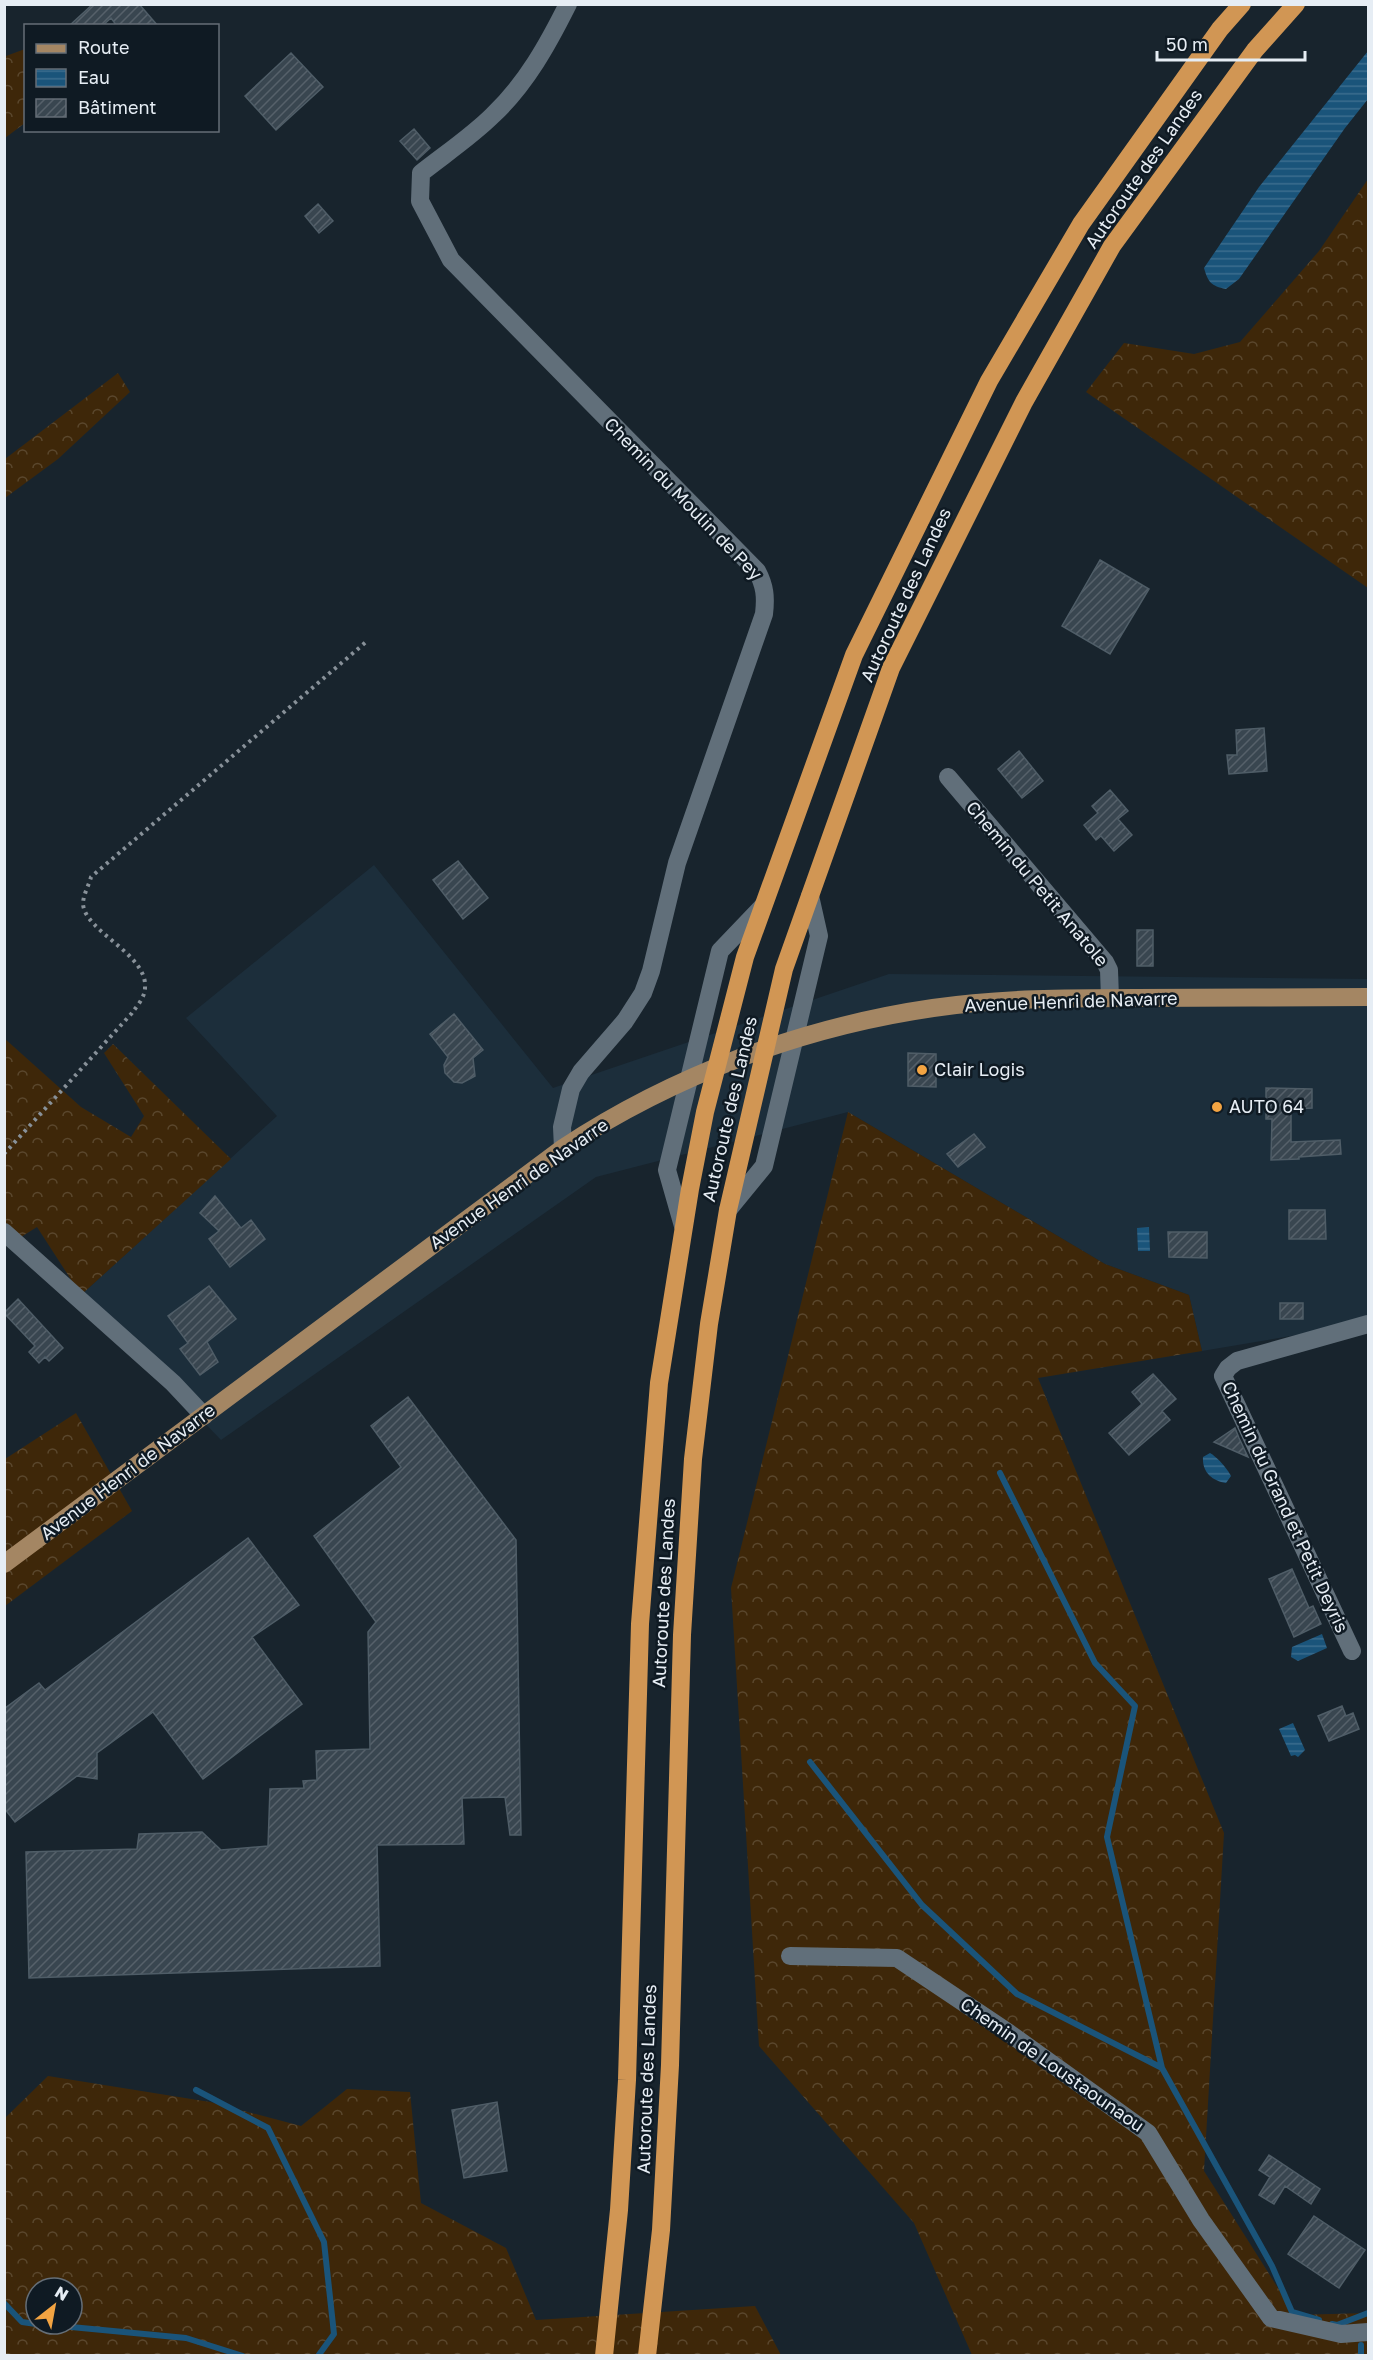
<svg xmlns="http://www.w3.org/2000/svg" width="1373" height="2360" viewBox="0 0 1373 2360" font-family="'Golos Text',sans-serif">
<defs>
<pattern id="forest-crowns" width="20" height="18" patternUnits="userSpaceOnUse" patternTransform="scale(1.5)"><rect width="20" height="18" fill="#3e2709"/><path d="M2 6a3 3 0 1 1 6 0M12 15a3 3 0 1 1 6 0" fill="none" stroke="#5a472d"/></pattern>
<pattern id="water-rules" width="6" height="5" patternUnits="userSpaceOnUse" patternTransform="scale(1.5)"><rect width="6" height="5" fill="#1a547a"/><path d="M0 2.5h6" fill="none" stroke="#3b6d8e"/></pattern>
<pattern id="building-hatch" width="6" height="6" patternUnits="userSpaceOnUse" patternTransform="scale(1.5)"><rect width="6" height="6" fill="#394650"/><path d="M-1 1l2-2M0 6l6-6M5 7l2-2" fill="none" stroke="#56616a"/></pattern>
</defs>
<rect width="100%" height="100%" fill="#18242d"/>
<path fill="#1c2e3b" d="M374 865 553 1088 889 974 1368 979V1323L1202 1351 1189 1295 1105 1264 848 1112 596 1177 221 1440 81 1295 277 1116 186 1018Z"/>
<path fill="url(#forest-crowns)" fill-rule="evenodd" d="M25 49V123L5 138V51L6 56Z
M1368 179V588L1086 392 1124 343 1194 354 1240 342 1319 251Z
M118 373 130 392 58 459 5 498V459Z
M4 1038 81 1107 131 1137 144 1116 104 1053 113 1044 231 1159 81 1295 37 1227 5 1247Z
M848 1112 1105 1264 1189 1295 1202 1351 1038 1378 1224 1833 1204 2171 1295 2315 1368 2313V2355H972L914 2223 759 2046 731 1588Z
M76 1413 132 1511 5 1606V1459Z
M48 2076 210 2102 301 2126 347 2089 410 2092 421 2203 506 2248 536 2320 755 2306 781 2355 5 2356V2118ZM36 2288H72V2324H36Z"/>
<path fill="url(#water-rules)" d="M1368 51V99L1345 128 1239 279 1226 289C1211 286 1208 282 1204 268L1259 187Z
M1149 1227 1150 1251H1138L1137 1228Z
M1210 1453C1216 1456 1228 1469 1231 1476L1226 1483C1212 1481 1202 1472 1203 1457Z
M1322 1634 1327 1648 1298 1661 1291 1657 1292 1647Z
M1293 1723 1305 1750 1298 1757 1295 1755 1291 1756 1279 1729Z"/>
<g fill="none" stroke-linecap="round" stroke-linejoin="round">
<path stroke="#1a547a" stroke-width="6" d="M1000 1473 1095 1663 1135 1706 1107 1837 1162 2068
M810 1762 922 1905 1017 1994 1162 2068 1272 2266 1292 2312 1319 2320
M196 2090 268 2128 324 2242 334 2334 318 2356
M4 2303 22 2322 36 2324
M40 2324 186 2338 243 2356
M1332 2324 1337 2325 1368 2313
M1361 2356V2345"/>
</g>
<path fill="url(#building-hatch)" stroke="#4f5d67" stroke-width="1.5" d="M93 4H139L158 26H117L111 18 102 26H69Z
M291 53 323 87 276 130 245 96Z
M414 129 430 148 417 160 400 141Z
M318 204 333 221 319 233 305 216Z
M1100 560 1149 589 1110 654 1062 626Z
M1264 728 1267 771 1229 774 1227 755H1237L1236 730Z
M1019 751 1043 781 1022 798 998 769Z
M1110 790 1128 811 1118 819 1132 835 1114 851 1101 836 1096 840 1084 825 1098 813 1092 806Z
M458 861 488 898 463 919 433 880Z
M1137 930H1153V966H1137Z
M454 1014 483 1050 473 1058 475 1076 462 1083 454 1082 445 1073 444 1065 448 1057 430 1034Z
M908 1053 936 1054V1087L908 1086Z
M1266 1088 1312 1089V1108L1291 1109V1142L1340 1140 1341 1154 1299 1157V1159L1271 1160 1272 1119H1266Z
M974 1134 985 1147 958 1167 947 1154Z
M215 1196 241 1228 251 1220 265 1239 230 1267 209 1239 219 1231 200 1213Z
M1289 1210H1325L1326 1239H1289Z
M1168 1232H1207V1258L1169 1257Z
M209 1286 236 1319 207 1342 218 1362 200 1375 180 1349 188 1343 168 1316Z
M18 1299 63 1348 49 1361 45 1357 39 1363 29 1352 35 1346 4 1313Z
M1280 1303H1303V1319H1280Z
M1153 1374 1176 1399 1162 1411 1170 1420 1129 1455 1109 1433 1142 1404 1132 1392Z
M408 1397 516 1540 521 1835H510L505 1797 462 1798 464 1844 377 1845 380 1966 29 1978 26 1852 137 1849 139 1834 202 1832 221 1850 268 1846 270 1789 304 1788 303 1781 317 1780 316 1751 370 1749 368 1632 376 1622 314 1536 401 1467 371 1426Z
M1235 1428 1239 1438 1248 1457 1214 1442Z
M248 1538 299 1605 252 1637 302 1704 203 1779 153 1712 97 1753V1779L77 1776 15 1822 4 1808V1709L39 1683 45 1690Z
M1292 1569 1309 1608 1313 1606 1321 1624 1294 1637 1269 1579Z
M1342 1706 1346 1716 1353 1713 1359 1729 1329 1741 1318 1716Z
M497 2102 507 2171 464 2178 452 2110Z
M1269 2155 1320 2189 1311 2204 1285 2186 1274 2204 1259 2195 1270 2177 1259 2170Z
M1314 2216 1365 2250 1339 2288 1288 2254Z"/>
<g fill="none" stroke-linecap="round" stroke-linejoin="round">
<path stroke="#889199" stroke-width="4" stroke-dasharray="3 4.5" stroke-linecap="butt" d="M4 1154 132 1013C137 1006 145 997 145 988 148 954 85 932 83 904 83 895 89 885 91 877L366 642"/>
<path stroke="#616f7a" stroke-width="18" d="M948 777 1105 962 1109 970 1110 998
M563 1148 562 1127 571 1089 581 1072 625 1021 643 993 651 971 677 863 764 614C766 597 765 586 757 571L451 260 420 201 421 173C445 154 472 136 493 115 526 84 548 44 568 4
M728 1210 764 1166 819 936 810 896
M683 1226 667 1170 720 951 763 906
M4 1232 173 1383 204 1416
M1352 1651 1223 1376 1228 1368 1237 1361 1368 1324
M790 1956 897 1958 1009 2033 1148 2133 1201 2220 1271 2318 1341 2334 1368 2332"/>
<path stroke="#a48663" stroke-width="18" d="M4 1564 563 1148C674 1075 802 1027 933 1008 1000 998 1069 998 1137 998 1214 998 1291 997 1368 997"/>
<path stroke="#d19654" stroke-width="18" d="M604 2356 619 2210 627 2080 640 1624 659 1383 690 1189 705 1112 745 957 854 655 989 381 1081 224 1220 29 1242 4
M647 2356 661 2230 670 2065 682 1635 693 1459 709 1324 728 1210 784 969 891 668 1024 402 1112 246 1255 50 1296 4"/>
</g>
<g fill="#f3a442" stroke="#0f1a23" stroke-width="2">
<circle cx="922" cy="1070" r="6"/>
<circle cx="1217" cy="1107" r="6"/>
</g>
<g text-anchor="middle" stroke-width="5" stroke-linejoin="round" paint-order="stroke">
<g font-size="18" fill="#e6edf4" stroke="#0f1a23">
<text transform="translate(1144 169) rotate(-55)" y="6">Autoroute des Landes</text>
<text transform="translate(683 499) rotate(46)" y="6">Chemin du Moulin de Pey</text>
<text transform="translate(906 595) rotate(-65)" y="6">Autoroute des Landes</text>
<text transform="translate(1037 884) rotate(50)" y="6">Chemin du Petit Anatole</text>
<text transform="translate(1071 1002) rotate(-2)" y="6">Avenue Henri de Navarre</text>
<text transform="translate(730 1109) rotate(-77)" y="6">Autoroute des Landes</text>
<text transform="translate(519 1184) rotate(-35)" y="6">Avenue Henri de Navarre</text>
<text transform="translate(128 1472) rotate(-37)" y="6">Avenue Henri de Navarre</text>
<text transform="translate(1285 1507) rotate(65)" y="6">Chemin du Grand et Petit Deyris</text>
<text transform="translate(664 1593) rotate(-87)" y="6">Autoroute des Landes</text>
<text transform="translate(1052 2065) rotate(35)" y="6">Chemin de Loustaounaou</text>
<text transform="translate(647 2079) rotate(-88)" y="6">Autoroute des Landes</text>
</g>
<g font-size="18" fill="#e6edf4" stroke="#0f1a23" text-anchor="start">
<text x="934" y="1076">Clair Logis</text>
<text x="1229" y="1113">AUTO 64</text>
</g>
</g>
<rect width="1373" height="2360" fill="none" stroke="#e6edf4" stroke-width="12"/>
<rect x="24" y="24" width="195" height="108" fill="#0f1a23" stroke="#656e77" stroke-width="1.5"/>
<rect x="36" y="44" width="30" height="9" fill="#a48663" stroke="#656e77" stroke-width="1.5"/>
<text x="78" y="54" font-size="18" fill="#e6edf4">Route</text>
<rect x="36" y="69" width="30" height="18" fill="url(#water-rules)" stroke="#656e77" stroke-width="1.5"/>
<text x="78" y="84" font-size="18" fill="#e6edf4">Eau</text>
<rect x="36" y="99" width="30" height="18" fill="url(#building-hatch)" stroke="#656e77" stroke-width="1.5"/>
<text x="78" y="114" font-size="18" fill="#e6edf4">Bâtiment</text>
<g transform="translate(54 2306) rotate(31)"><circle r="28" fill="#0f1a23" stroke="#656e77" stroke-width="1.5"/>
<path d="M0-4.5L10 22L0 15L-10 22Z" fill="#f3a442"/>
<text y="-9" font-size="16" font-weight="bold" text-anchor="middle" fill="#e6edf4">N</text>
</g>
<path d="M1157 51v9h148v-9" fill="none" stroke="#e6edf4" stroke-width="3"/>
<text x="1166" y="51" font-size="18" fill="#e6edf4" stroke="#0f1a23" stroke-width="4.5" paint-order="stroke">50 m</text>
</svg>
